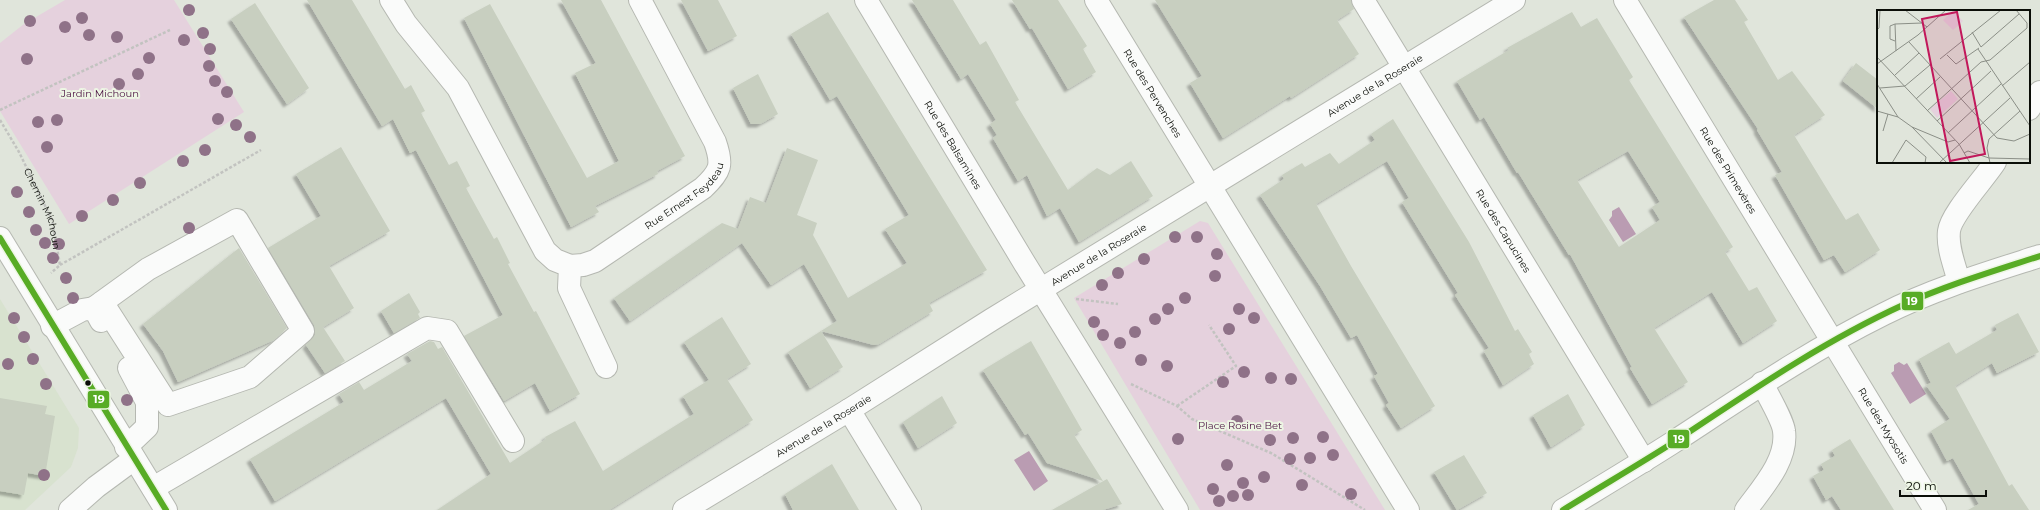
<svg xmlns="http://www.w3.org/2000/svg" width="2040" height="510" viewBox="0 0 2040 510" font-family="Montserrat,sans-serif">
<defs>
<filter id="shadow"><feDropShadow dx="-3.5" dy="3.5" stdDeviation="1" flood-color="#0004"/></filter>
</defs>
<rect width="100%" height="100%" fill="#e0e5db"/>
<path fill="#d8e2cf" d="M0 299 79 428 78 448 71 467 25 510H0Z"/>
<path fill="#e5d1dd" d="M65 0H174L244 112 69 224 0 111V43L24 24Z
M1200 221 1208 223 1385 510H1200L1074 298Z"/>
<path fill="#ba9cb2" d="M1619 207 1636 234 1623 242 1609 220 1612 216V211Z
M1899 362 1904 365 1907 363 1926 394 1910 404 1891 373 1894 371V365Z
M1029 451 1048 481 1034 491 1014 460Z"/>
<path fill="#c8cfc0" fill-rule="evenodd" filter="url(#shadow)" d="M307 0H352L405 89 411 85 425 111 421 113 449 165 457 161 470 186 466 188 494 239 497 237 510 263 508 264 534 312 536 311 580 394 550 411 535 383 504 401 464 336 503 315 416 150 410 153 393 119 382 126Z
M561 0H601L685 156 657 171 658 174 595 206 599 212 571 227 464 18 490 4 587 178 619 161 575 73 596 63Z
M681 0H718L737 36 708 51Z
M912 0H953L980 45 986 41 1019 100 1015 102 1068 190 1097 168 1110 175 1131 161 1153 196 1079 242 1060 208 1047 216 1027 175 1018 181 993 138 997 135 990 124 996 120 968 74 961 79Z
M1012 0H1058L1087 46 1083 49 1096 72 1068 89 1032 28 1030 29Z
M1155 0H1351L1354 9 1337 20 1359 54 1291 98 1290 96 1223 138 1190 83 1202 76Z
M1714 0H1735L1748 20 1744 22 1778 80 1792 71 1825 115 1794 135 1846 220 1858 213 1880 250 1845 272 1834 255 1824 260 1775 175 1782 172 1757 130 1758 129 1684 17Z
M255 3 309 88 287 104 231 19Z
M828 12 987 270 929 303 933 311 879 344 874 345 821 331 837 321 804 264 771 285 742 243 630 321 614 298 722 223 738 229 750 197 766 203 787 148 818 160 797 215 817 223 813 235 848 298 907 263 885 229 909 215 837 96 830 100 791 34Z
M1572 12 1581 27 1597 18 1633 77 1629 80 1733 247 1725 252 1749 291 1757 287 1777 321 1743 343 1712 292 1654 328 1688 382 1652 404 1630 368 1632 367 1570 254 1569 255 1518 172 1517 173 1484 117 1480 120 1457 81 1509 50 1507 48ZM1628 151 1660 202 1652 207 1660 220 1619 247 1577 180Z
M1856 63 1878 80V109L1843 81Z
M758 74 778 114 760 124H751L733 88Z
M1393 119 1469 242 1515 331 1518 329 1532 352 1529 354 1534 364 1503 385 1484 351 1489 348 1455 295 1458 293 1402 202 1409 198 1387 161 1316 204 1351 266 1435 406 1401 428 1386 405 1389 403 1374 376 1378 374 1357 335 1351 338 1320 286 1260 195 1284 179 1282 175 1302 163 1305 167 1330 153 1339 164 1375 140 1371 134Z
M341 147 390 231 329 266 354 308 323 327 345 361 325 373 306 345 315 335 314 325 268 248 321 216 296 174Z
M239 248 287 328 274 340 178 382 163 351 143 324Z
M409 293 420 312 418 314 420 318 394 333 381 311Z
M2018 313 2039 352 1997 373 1992 363 1955 386 2009 486 2012 484 2029 510H1968L1979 504 1953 458 1947 461 1931 431 1950 419 1926 385 1931 383 1919 359 1949 342 1956 354 1997 330 1995 325Z
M722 317 751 364 727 379 753 420 609 510H437L491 474 446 398 275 501 250 459 344 402 339 394 359 382 364 390 412 361 407 354 430 341 434 342 438 349 442 347 510 463 546 439 545 437 575 421 603 471 694 414 683 396 709 380 684 342Z
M821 331 843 367 810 388 788 352Z
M1031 341 1082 430 1074 435 1103 481 1047 463 1028 433 1025 435 983 370Z
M1568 394 1585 425 1551 447 1533 415Z
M942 396 957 423 918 448 903 422Z
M0 398 47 406 45 414 55 416 45 476 28 473 24 495 0 491Z
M1850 439 1894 510H1841L1832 496 1826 500 1813 476 1824 470 1821 464 1835 456 1832 450Z
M1464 455 1487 493 1457 510 1434 472Z
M832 464 859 510H793L785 494Z
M1107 479 1122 504 1103 510H1052Z"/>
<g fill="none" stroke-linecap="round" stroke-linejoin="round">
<g stroke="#b5b8b1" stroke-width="24">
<g id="minor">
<path d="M391 0 406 24 458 88 545 251 555 260 570 266 569 288 606 367"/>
<path id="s2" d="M866 0 1025 264 1177 510"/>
<path id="s3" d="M1096 0 1408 510"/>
<path id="s4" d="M1363 0 1644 461"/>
<path id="s5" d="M1625 0 1935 510"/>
<path d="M2029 109 2040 92"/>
<path d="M0 238 166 510"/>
<path id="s6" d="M570 266 583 265 595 261 703 188C721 171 723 165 715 142L640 0"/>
<path d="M1959 282C1955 266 1947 248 1949 231 1951 214 1985 178 1995 162"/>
<path d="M94 308 148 269 237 220 303 331 250 377 168 405 102 302"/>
<path d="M52 326 82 310 94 308 101 321"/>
<path d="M849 410 910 510"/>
<path d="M126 447 147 427V402L129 368"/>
<path d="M153 488 427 328 447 331 513 441"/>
<path d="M70 510 96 487 134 459"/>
<path id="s7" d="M684 510 849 410 991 320 1514 0"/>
<path d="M1563 510C1599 488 1636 466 1672 443 1741 398 1809 351 1884 314 1933 289 1987 273 2040 256"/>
<path d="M1746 510C1762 488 1788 460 1784 431 1783 420 1767 394 1762 383"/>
</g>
</g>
<g stroke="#c2c3c0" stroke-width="2.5" stroke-dasharray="3 2" stroke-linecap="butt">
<path d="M0 110 170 30"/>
<path id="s1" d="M0 120 19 152 52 220 60 265 51 273"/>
<path d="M60 265 261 150"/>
<path d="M1076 299 1118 304"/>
<path d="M1131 384 1177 406 1192 419 1271 453 1365 510"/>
<path d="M1177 406 1236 366 1209 325"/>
</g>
<use href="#minor" stroke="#fafbfa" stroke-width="22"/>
<g stroke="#edf6e4" stroke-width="9">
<path id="bus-1" d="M0 238 166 510
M1563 510C1600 487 1638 465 1674 442 1748 393 1822 342 1903 305 1947 285 1994 271 2040 256"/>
</g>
<use href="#bus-1" stroke="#58ac25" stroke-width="6"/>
</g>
<g fill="#8f7288">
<circle cx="189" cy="10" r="6"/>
<circle cx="82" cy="18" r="6"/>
<circle cx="30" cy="21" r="6"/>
<circle cx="65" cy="27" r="6"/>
<circle cx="203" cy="33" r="6"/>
<circle cx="89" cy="35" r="6"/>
<circle cx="117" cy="37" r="6"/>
<circle cx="184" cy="40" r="6"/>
<circle cx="210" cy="49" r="6"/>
<circle cx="149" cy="58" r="6"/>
<circle cx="27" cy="59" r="6"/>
<circle cx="209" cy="66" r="6"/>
<circle cx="138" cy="74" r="6"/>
<circle cx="215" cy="81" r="6"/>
<circle cx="119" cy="84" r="6"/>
<circle cx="227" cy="92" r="6"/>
<circle cx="218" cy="119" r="6"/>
<circle cx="57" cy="120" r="6"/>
<circle cx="38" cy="122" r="6"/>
<circle cx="236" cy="125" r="6"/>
<circle cx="250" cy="137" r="6"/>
<circle cx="47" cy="147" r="6"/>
<circle cx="205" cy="150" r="6"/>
<circle cx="183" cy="161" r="6"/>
<circle cx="140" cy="183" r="6"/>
<circle cx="17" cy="192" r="6"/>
<circle cx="113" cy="200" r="6"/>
<circle cx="29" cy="212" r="6"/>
<circle cx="82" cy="216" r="6"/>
<circle cx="189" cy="228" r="6"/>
<circle cx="36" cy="230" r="6"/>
<circle cx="1175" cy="237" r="6"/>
<circle cx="1197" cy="237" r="6"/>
<circle cx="45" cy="243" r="6"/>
<circle cx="59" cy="244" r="6"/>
<circle cx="1217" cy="254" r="6"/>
<circle cx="53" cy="258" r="6"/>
<circle cx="1144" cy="259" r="6"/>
<circle cx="1118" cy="273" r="6"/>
<circle cx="1215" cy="276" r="6"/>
<circle cx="66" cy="278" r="6"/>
<circle cx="1102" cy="285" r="6"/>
<circle cx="73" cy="298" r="6"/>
<circle cx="1185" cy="298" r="6"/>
<circle cx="1168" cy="309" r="6"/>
<circle cx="1239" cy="309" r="6"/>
<circle cx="14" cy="318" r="6"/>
<circle cx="1254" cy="318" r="6"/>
<circle cx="1155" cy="319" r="6"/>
<circle cx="1094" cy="322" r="6"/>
<circle cx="1229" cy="329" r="6"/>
<circle cx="1135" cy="332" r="6"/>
<circle cx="1103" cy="335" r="6"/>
<circle cx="24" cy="337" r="6"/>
<circle cx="1120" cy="343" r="6"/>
<circle cx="33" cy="359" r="6"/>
<circle cx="1141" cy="360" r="6"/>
<circle cx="8" cy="364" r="6"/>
<circle cx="1167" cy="366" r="6"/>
<circle cx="1244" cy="372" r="6"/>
<circle cx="1271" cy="378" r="6"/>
<circle cx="1291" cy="379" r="6"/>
<circle cx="1223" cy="382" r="6"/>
<circle cx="46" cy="384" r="6"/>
<circle cx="127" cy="400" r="6"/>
<circle cx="1237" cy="421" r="6"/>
<circle cx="1323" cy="437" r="6"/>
<circle cx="1293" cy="438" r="6"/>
<circle cx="1178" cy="439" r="6"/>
<circle cx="1270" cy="440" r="6"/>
<circle cx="1333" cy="455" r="6"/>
<circle cx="1310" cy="458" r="6"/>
<circle cx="1290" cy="459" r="6"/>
<circle cx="1227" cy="465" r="6"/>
<circle cx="44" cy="475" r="6"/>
<circle cx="1264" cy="477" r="6"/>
<circle cx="1243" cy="483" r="6"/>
<circle cx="1302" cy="485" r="6"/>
<circle cx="1213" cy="489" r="6"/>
<circle cx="1351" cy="494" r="6"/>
<circle cx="1248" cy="495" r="6"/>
<circle cx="1233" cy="496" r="6"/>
<circle cx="1219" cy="501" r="6"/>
</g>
<circle fill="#0b0e08" stroke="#edf6e4" stroke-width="1.5" cx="88" cy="383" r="3.5"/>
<g text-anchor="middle" stroke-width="4" stroke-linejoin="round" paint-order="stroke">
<g font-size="10" fill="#0b0e08" stroke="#edf6e4">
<text dy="4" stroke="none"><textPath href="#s7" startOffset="811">Avenue de la Roseraie</textPath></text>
<text dy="4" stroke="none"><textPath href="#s3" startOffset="109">Rue des Pervenches</textPath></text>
<text dy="4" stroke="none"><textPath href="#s2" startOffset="169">Rue des Balsamines</textPath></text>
<text dy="4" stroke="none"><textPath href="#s5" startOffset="199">Rue des Primevères</textPath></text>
<text dy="4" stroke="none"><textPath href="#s6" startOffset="137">Rue Ernest Feydeau</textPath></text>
<text dy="4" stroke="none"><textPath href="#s1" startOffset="99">Chemin Michoun</textPath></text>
<text dy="4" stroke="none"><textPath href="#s4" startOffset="270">Rue des Capucines</textPath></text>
<text dy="4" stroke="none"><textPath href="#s7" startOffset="487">Avenue de la Roseraie</textPath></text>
<text dy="4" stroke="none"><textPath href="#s7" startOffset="163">Avenue de la Roseraie</textPath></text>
<text dy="4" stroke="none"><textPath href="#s5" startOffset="498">Rue des Myosotis</textPath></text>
</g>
<g font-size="10" fill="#4d1444" stroke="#edf6e4">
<text x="100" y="97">Jardin Michoun</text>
<text x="1240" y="429">Place Rosine Bet</text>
</g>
</g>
<g transform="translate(1877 10)">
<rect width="153" height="153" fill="#e0e5db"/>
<path d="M76 1 86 11 76 20 66 10ZM74 81 81 89 60 108 53 99Z" fill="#e5d1dd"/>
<path fill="none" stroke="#8b8f87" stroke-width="1" d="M28 0 50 17M0 20 2 18 3 0M95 22 104 37 142 4M18 31 13 29V16L18 14M32 32 120 128 137 131 153 124M101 39 153 116M19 41 18 14 45 13M70 45 79 54 102 38M0 47 82 134 93 153M63 49 124 0M0 54 41 25 69 0M18 65 42 43M0 74 21 107M125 76 153 52M3 78 28 76 53 55M39 89 63 67M0 101 21 107 35 117 71 132 78 130M50 101 104 52 113 50 150 18V13L139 0M60 111 114 61M35 117 70 153M6 121 11 104M71 123 124 74M87 143 91 141 112 148 153 149M15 153 29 130 49 147 48 153M62 153 133 88M113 153 110 138 112 129 143 101"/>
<path fill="#c2185b" fill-opacity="0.15" stroke="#c2185b" stroke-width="2" d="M80 2 108 144 73 151 45 9Z"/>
<rect width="153" height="153" fill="none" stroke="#0b0e08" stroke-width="2"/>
</g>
<g stroke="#edf6e4" stroke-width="1.5">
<rect x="1901" y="291" width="23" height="20" rx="4" fill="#58ac25"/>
<rect x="87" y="390" width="23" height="19" rx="4" fill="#58ac25"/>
<rect x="1667" y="429" width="23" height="20" rx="4" fill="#58ac25"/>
</g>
<g font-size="11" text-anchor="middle" font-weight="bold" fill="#fff">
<text x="1912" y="305">19</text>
<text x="99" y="403">19</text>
<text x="1679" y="443">19</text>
</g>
<path d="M1900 490v6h86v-6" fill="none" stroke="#0b0e08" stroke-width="2"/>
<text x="1906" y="490" font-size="12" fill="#0b0e08" stroke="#edf6e4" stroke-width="3" paint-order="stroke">20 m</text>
</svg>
